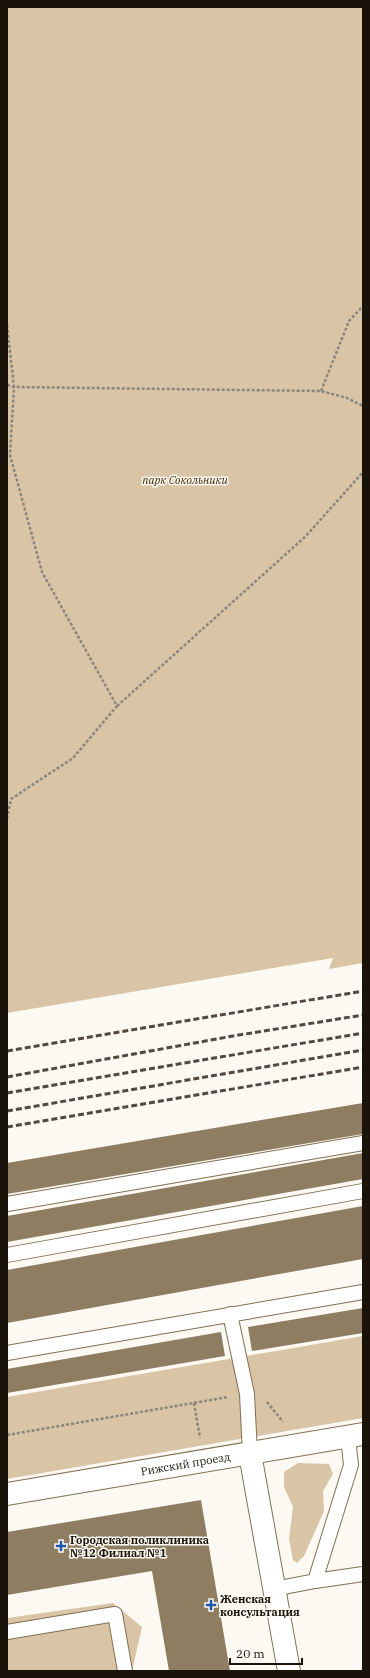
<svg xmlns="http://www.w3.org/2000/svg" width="370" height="1678" viewBox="0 0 370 1678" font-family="'IBM Plex Serif',serif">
<rect width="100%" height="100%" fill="#fcf8f2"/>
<path fill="#d9c5a6" d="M7 7H363V963L329 969 333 958 7 1013Z
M363 1336V1418L7 1479V1397Z
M298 1463 329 1464 333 1474 323 1491 324 1511 304 1556 297 1563 293 1560 289 1539 293 1507 284 1487V1472Z
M113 1603 142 1627 132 1671H7V1618Z"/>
<path fill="#8f7d62" d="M363 1103V1134L7 1194V1163Z
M363 1153V1179L7 1242V1216Z
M363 1206V1259L7 1323V1270Z
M363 1308V1333L252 1351 248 1327Z
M221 1332 225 1356 7 1393V1369Z
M201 1500 230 1671H169L152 1571 7 1595V1532Z"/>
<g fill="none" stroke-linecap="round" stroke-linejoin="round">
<g stroke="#817055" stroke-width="16">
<path id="lane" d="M7 1204 363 1143
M7 1255 363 1191
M230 1314 247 1394 250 1454
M7 1353 363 1292
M315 1581 363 1574
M274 1589 315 1581 351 1465 348 1437
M7 1632 115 1614 125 1671"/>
</g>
<g stroke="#817055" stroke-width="24">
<g id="street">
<path d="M250 1454 289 1671"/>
<path id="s1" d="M7 1494 363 1434"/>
</g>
</g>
<path stroke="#8a857d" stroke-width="2.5" stroke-dasharray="3 2" stroke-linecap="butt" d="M7 325 14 387 10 455 42 572 117 706 73 758 11 799 7 818
M7 385 14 387 321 391 347 398 363 406
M321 391 349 321 363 306
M117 706 306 536 363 472
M267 1402 283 1422
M194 1403 200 1438
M7 1435 228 1397"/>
<use href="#lane" stroke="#fff" stroke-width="14"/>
<use href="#street" stroke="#fff" stroke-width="22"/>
<path stroke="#504940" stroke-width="3" stroke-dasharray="6 3" stroke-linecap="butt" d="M7 1051 363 991
M7 1077 233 1036 363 1015
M7 1093 363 1033
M7 1111 363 1050
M7 1127 363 1067"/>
</g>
<g fill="#1d56a7" stroke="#fcf8f2" stroke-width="1.5">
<path d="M59 1540h4v4h4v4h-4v4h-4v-4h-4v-4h4z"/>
<path d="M209 1599h4v4h4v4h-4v4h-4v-4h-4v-4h4z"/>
</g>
<g text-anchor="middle" stroke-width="3" stroke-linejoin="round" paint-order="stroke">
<g font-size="11" font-style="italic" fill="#3e2800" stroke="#fcf8f2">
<text x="185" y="484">парк Сокольники</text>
</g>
<g font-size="11" fill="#1a1309" stroke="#fcf8f2">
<text dy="4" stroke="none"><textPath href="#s1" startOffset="181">Рижский проезд</textPath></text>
</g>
<g font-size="11" font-weight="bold" fill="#1a1309" stroke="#fcf8f2" text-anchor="start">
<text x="70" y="1544">Городская поликлиника<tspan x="70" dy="13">№12 Филиал №1</tspan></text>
<text x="220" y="1603">Женская<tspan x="220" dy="13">консультация</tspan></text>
</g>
</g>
<rect width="370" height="1678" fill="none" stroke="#1a1309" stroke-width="16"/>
<path d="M230 1658v6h72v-6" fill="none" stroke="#1a1309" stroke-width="2"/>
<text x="236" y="1658" font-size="12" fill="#1a1309" stroke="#fcf8f2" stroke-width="3" paint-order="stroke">20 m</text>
</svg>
